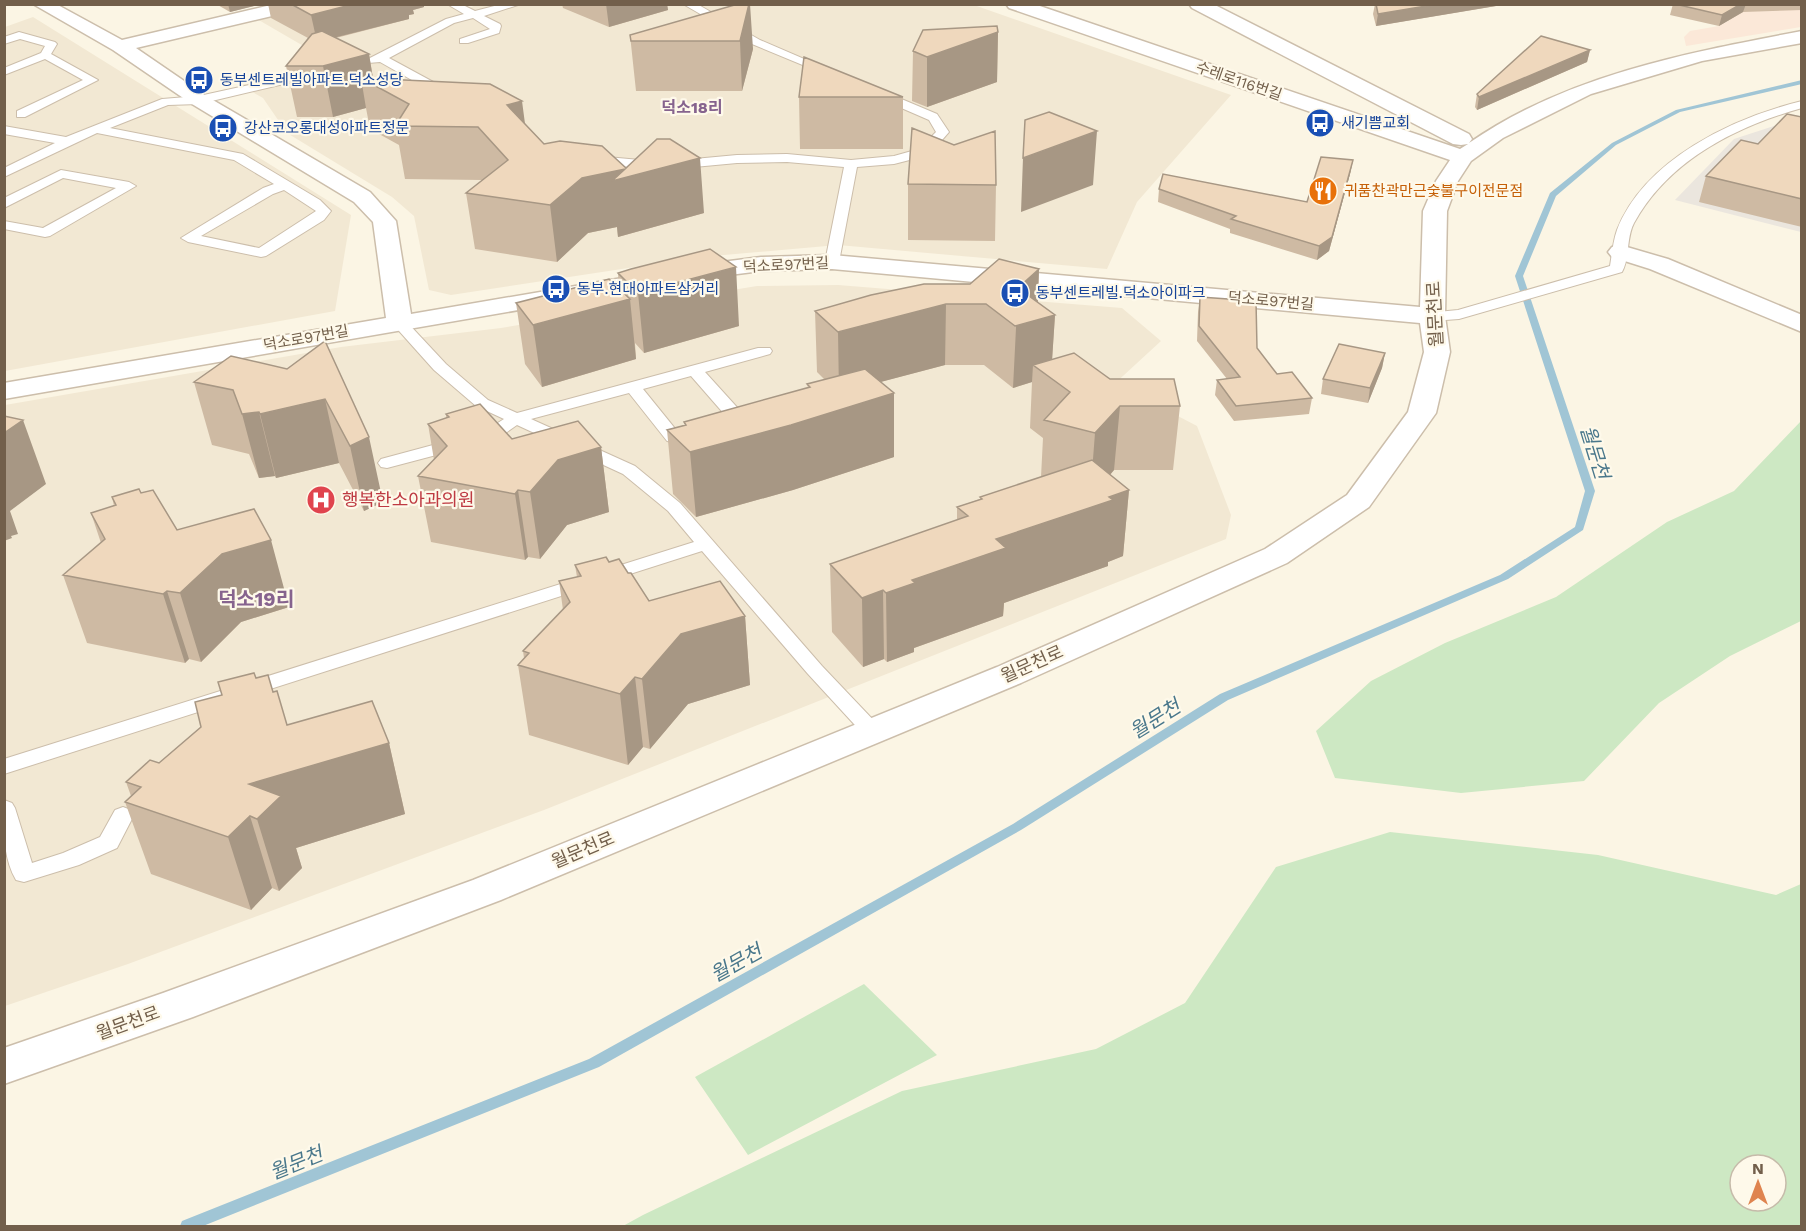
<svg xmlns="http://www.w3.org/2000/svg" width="1806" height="1231" viewBox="0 0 1806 1231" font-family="'Work Sans','Noto Sans KR',sans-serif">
<rect width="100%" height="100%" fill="#fbf5e4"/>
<path fill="#f2e8d3" d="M461 4 469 8 479 4H971L1231 95 1137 202 1107 269 838 245 701 257 451 295 429 290 414 216 392 197 287 133 263 98 240 85 331 62 257 19 319 5Z
M33 17 351 215 335 311 5 371V27Z
M838 285 1122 308 1161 341 1111 387 1130 391 1197 426 1231 515 1226 539 544 810 128 964 5 1006V405L341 347 501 328 757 286Z"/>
<path fill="#fbe8d8" d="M1801 5V27L1686 46 1684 37 1690 31 1719 26 1730 20V12Z"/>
<path fill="#ebe6de" d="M1801 117V232L1675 200 1734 139Z"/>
<path fill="#cde8c3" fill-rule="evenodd" d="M1801 421V621L1730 656 1659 703 1584 781 1461 793 1335 778 1316 731 1371 681 1445 643 1556 597 1667 522 1734 491Z
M1390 832 1598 855 1776 895 1801 884V1226H623L643 1215 902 1091 1096 1049 1185 1003 1276 867ZM1740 1165H1776V1201H1740Z
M864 984 937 1055 748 1155 695 1077Z"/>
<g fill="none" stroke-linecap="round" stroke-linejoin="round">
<path fill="#a0c5d5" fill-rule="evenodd" d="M1802 80V84L1680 112 1616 145 1556 196 1523 276 1595 491 1583 530 1508 579 1228 700 1021 830 599 1067 203 1226H180L182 1221 589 1059 1013 824 1220 694 1500 575 1575 527 1585 491 1515 276 1550 193 1612 143 1676 110Z"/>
<g stroke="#ccbeab" stroke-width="2">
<path id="service" d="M447 4H461L475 11 502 4H521L484 16 500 24 501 26 499 33 468 43H460V39L490 29 473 18 454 23 389 58 448 90V96H440L380 62 368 63V59L446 19 464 14Z
M683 4H697L760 40 832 71 826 74 822 73 752 44Z
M19 32 55 42 57 44 51 54 98 80 25 117H17V111L83 80 45 59 4 75V68L41 53 45 46 20 39 4 44V37Z
M314 71 318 72V76L199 104 168 105 110 128 243 154 320 200 331 211 324 220 266 256 261 257 188 242 181 238 263 188 274 184 234 160 97 133 4 177V168L55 143 4 134V126L66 137 162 99 199 96ZM284 190 316 211 259 248 201 236 273 194Z
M880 90 937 114 949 132 929 155 894 164 857 167 839 262 832 266 825 262 844 167 787 162 737 163 662 170 596 164 590 160 596 156 662 162 737 155 787 154 851 160 894 156 919 149 936 132 929 120 876 97V91Z
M1802 101V108C1735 127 1669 160 1634 223 1626 238 1630 258 1622 272L1459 319 1432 321 1424 316 1427 313 1458 310 1610 266C1612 254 1613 241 1617 230 1645 159 1733 118 1802 101Z
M61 170 129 182 136 186 50 236 45 237 4 229V221L43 228 116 188 63 178 4 208V198Z
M399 317 404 319 446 364 488 400 517 413 758 348H770L772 351 770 354 705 372 744 415 746 419 744 423H732L691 376 643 389 677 431 689 428 695 429 697 433 695 437 673 442 667 441 629 393 531 419 635 466 680 503 822 666 879 726 883 731 879 736 872 738 865 736 808 674 702 551 4 774V759L694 542 668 511 623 474 517 425 497 439 387 468 381 467 378 463 381 459 485 431 504 419 476 406 434 370 391 322Z
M4 800 12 803 15 808 32 863 63 853 100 837 115 810 123 807 131 810 134 815 117 848 79 865 24 882 16 880C2 856 4 827 4 800Z"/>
</g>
<g stroke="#ccbeab" stroke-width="3">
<path id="minor" d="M33 4H56L122 40 275 4H309L306 8 136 48 206 96 370 192 396 221 411 314 698 265 761 257 832 255 1420 307 1423 211 1436 181 1450 160 1009 8 1006 4H1034L1460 149 1468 144 1461 145 1453 144 1192 8 1189 4H1213L1469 134 1472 139 1469 143C1567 75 1686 53 1802 31V43L1702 61 1591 94 1503 138 1471 161 1458 181 1447 211 1445 316 1450 352 1436 413 1369 507 1287 563 1021 683 501 900 193 1017 4 1084V1048L163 993 473 880 997 667 1265 549 1347 495 1408 412 1424 352 1420 323 832 269 761 271 698 279 4 399V383L386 318 373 222 354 202 192 104 113 50Z
M1620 245 1668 259 1802 315V332L1650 269 1612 257 1608 252 1612 247Z"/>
</g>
<use href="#service" fill="#fff" fill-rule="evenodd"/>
<use href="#minor" fill="#fff" fill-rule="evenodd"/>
</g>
<path fill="#cebaa3" d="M216 4H262L230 12Z
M268 4H424V7L413 10 414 14 409 15V19L336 38 369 54 373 78 525 124 544 144 626 168 704 213 618 237 617 227 588 233 557 262 475 249 466 193 482 180 405 179 399 145 370 129 366 108 333 117H297L286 66 308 38 271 18Z
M562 4H667L668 10 609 27 563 8Z
M738 4 753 49 742 91H636L630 35Z
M1375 4H1508L1376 26 1373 14Z
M1673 4H1802V10L1743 12 1719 26 1670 15Z
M998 32 997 82 927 107 912 101 913 51Z
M1590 50 1587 62 1477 110 1475 107 1477 94Z
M799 97H903V149H800Z
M1802 117V227L1699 202 1706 176Z
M1353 160 1350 174 1329 251 1317 260 1230 233V229L1158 202 1159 189 1307 202Z
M908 184 996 185 995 241 908 240Z
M1039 269 1038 303 1055 315 1052 360 1110 379 1180 406 1173 470H1114L1110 475 1129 490 1123 556 1108 562V566L1004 603 1003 616 914 648V652L887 662 884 659 863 667 832 632 830 564 957 520V507L980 499V497L1041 477 1043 438 1030 428 1032 382 1013 388 984 365H945L880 382 894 393V457L793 490 696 517 673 494 667 430 685 425 684 422 808 388 807 384 825 380 817 372 815 311 970 284Z
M618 273 739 326 644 353 635 343 636 359 542 387 525 364 516 303 619 289Z
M1200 297 1257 348 1277 374 1312 398 1309 414 1234 421 1215 395 1217 380 1227 379 1197 341 1198 312Z
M325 341 383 502 364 511 339 463 276 478 275 476 259 478 249 454 212 445 194 382 287 369Z
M1385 353 1382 368 1368 403 1321 394 1323 379Z
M446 414 512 439 601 447 609 512 567 525 540 559 528 557 525 560 431 542 418 476 434 460 428 424 446 418Z
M141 493 177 530 289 607 241 622 201 662 189 659 185 663 87 643 63 575 101 543 91 513 114 506 112 497Z
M609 562 628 573 649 601 745 616 750 685 688 704 650 749 643 747 628 765 529 735 518 665 524 658 523 651 563 610 559 581 577 577 575 565Z
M256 678 273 692 287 725 389 743 405 814 296 848 302 868 279 891 272 888 251 910 151 874 125 802 131 796 126 782 159 763 201 727 222 695Z"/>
<path fill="#a79784" d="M228 4H262L230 12Z
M354 4H424V7L413 10 414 14 409 15V19L317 42 311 15Z
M606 4H667L668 10 609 27Z
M749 4H750L753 49 742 91 740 41Z
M1438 4H1508L1376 26 1378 14Z
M1741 4H1746L1743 12 1719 26 1722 15Z
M998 32 997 82 927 107V57Z
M1590 50 1587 62 1477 110 1479 97Z
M369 54 374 85 361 78 366 108 333 117 323 66Z
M522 101 529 154 507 105Z
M1097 131 1093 185 1021 212 1023 158Z
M700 158 704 213 618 237 617 227 588 233 557 262 550 205 582 178 625 169Z
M1353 160 1350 174 1329 251 1317 260 1319 246Z
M736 267 739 326 644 353 638 293Z
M1039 269 1037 320 1055 315 1051 376 1033 365 1032 382 1013 388 1018 288Z
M630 299 636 359 542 387 533 325Z
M946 304 945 365 839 393 838 332Z
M1385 353 1382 368 1368 403 1370 388Z
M894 393V457L793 490 696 517 690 452Z
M325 399 339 463 276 478 260 414Z
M1120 406 1114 470 1090 498 1095 433Z
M259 412 275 476 259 478 242 414Z
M23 420 46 484 10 511 18 534 11 536 12 538 4 541V433Z
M369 437 383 502 364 511 350 446Z
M601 447 609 512 567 525 540 559 530 492 558 460Z
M518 490 528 557 525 560 515 494Z
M1129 490 1123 556 1108 562V566L1004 603 1003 616 914 648V652L887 662 886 593 996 539Z
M271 540 289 607 241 622 201 662 180 593 222 554Z
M883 590 884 659 863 667 862 598Z
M167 591 189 659 185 663 163 594Z
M745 616 750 685 688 704 650 749 642 679 681 634Z
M635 677 643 747 628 765 620 694Z
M389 743 405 814 296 848 302 868 279 891 257 819 249 784Z
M250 816 272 888 251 910 228 837Z"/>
<path fill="#efd8bd" stroke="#a79784" stroke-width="1.5" d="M291 4H354L311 15Z
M738 4H749L740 41H631L630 35Z
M1376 4H1438L1378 14Z
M1675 4H1741L1722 15Z
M997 26 998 32 927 57 913 51 923 30Z
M322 31 369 54 323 66H286L312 34Z
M1541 36 1590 50 1479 97 1477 94Z
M804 57 903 97H799Z
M361 78 490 84 522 101 507 105 544 144 560 141 602 146 626 168 657 139H670L700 158 612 181 625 169 582 178 550 205 466 193 508 160 478 127 395 126 409 104Z
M1049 112 1097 131 1023 158 1025 120Z
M1787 114 1802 117V199L1706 176 1741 140 1758 144Z
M912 128 954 145 995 131 996 185 908 184Z
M1321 157 1353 160 1332 237 1319 246 1231 219 1236 216 1159 189 1163 174 1307 202Z
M710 249 736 267 638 293 618 273 631 269Z
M999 259 1039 269 1018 288 1055 315 1015 326 986 304H946L838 332 815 311 871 295 924 284H970Z
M609 279 630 299 533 325 517 304 516 303Z
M1200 297 1256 301 1257 348 1277 374 1292 372 1312 398 1236 406 1217 380 1240 377 1199 326Z
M325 341 369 437 350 446 325 399 260 414 259 412 242 414 233 390 194 382 231 356 287 369Z
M1339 344 1385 353 1370 388 1323 379Z
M1074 353 1110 379H1174L1180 406H1120L1095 433 1044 420 1070 392 1033 365Z
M865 369 894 393 791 425 690 452 667 430 686 425 684 422 810 387 807 384Z
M480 404 512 439 578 421 601 447 558 460 530 492 518 490 515 494 418 476 447 446 428 424 449 417 446 414Z
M4 416 23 420 4 433Z
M1092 460 1129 490 1109 497 1113 500 996 539 1006 548 912 580 915 583 886 593 883 590 862 598 830 564 968 516 957 507 982 499 980 497Z
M139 489 141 493 153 490 177 530 254 509 271 540 222 554 180 593 167 591 163 594 63 575 105 539 91 513 116 505 112 497Z
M606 557 609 562 619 559 628 573H631L649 601 720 581 745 616 681 634 642 679 635 677 620 694 518 665 529 653 523 651 570 602 559 581 581 576 575 565Z
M254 673 256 678 268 675 273 692 277 691 287 725 372 701 389 743 249 784 281 796 257 819 250 816 228 837 125 802 141 787 126 782 150 760 159 763 201 727 195 702 222 695 218 682Z"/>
<defs>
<g id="bus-disc" transform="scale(1.5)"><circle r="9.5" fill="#1a4fb4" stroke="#fef9ea"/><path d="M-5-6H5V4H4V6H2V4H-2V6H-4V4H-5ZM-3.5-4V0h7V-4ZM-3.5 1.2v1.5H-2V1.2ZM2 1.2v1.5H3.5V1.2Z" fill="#fff"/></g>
<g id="restaurant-disc" transform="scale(1.5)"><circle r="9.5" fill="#e8710a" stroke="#fef9ea"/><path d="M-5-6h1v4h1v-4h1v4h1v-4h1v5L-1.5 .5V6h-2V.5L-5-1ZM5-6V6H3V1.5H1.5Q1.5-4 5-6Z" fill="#fff"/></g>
<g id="hospital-disc" transform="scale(1.5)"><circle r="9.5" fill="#e0444e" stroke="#fef9ea"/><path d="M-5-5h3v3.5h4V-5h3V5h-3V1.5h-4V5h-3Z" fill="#fff"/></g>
</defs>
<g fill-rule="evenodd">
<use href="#bus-disc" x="199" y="80"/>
<use href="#bus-disc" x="1320" y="123"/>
<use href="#bus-disc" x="223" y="128"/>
<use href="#restaurant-disc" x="1323" y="191"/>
<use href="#bus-disc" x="556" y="289"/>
<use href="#bus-disc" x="1015" y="293"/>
<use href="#hospital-disc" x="321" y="500"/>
</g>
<g text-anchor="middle" stroke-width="4.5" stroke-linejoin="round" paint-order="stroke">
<g font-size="15" fill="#164399" stroke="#fef9ea" text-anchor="start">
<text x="220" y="85">동부센트레빌아파트.덕소성당</text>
<text x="1341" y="128">새기쁨교회</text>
<text x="244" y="133">강산코오롱대성아파트정문</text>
<text x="577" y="294">동부.현대아파트삼거리</text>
<text x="1036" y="298">동부센트레빌.덕소아이파크</text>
</g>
<g font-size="15" fill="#725f4b" stroke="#fef9ea">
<text transform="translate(1239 81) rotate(19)" y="5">수레로116번길</text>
<text transform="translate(786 265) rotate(-3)" y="5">덕소로97번길</text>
<text transform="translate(1271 301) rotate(5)" y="5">덕소로97번길</text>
<text transform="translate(306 338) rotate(-10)" y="5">덕소로97번길</text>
</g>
<g font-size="15" fill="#c56008" stroke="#fef9ea" text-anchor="start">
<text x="1344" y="196">귀품찬곽만근숯불구이전문점</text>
</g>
<g font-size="16" font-weight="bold" fill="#86638e" stroke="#fef9ea">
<text x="692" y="113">덕소18리</text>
</g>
<g font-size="18" fill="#725f4b" stroke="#fef9ea">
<text transform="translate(1435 314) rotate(-93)" y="6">월문천로</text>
<text transform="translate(1032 664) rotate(-24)" y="6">월문천로</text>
<text transform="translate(583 850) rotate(-23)" y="6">월문천로</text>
<text transform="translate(128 1023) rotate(-20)" y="6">월문천로</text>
</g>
<g font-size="18" fill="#be3a42" stroke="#fef9ea" text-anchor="start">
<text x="342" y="506">행복한소아과의원</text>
</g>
<g font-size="20" font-style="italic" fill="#49778b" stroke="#fef9ea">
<text transform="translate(1595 452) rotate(73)" y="7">월문천</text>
<text transform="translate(1155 719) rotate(-32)" y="7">월문천</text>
<text transform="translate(736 963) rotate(-29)" y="7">월문천</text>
<text transform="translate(296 1163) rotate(-22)" y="7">월문천</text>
</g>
<g font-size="20" font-weight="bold" fill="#86638e" stroke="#fef9ea">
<text x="256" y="606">덕소19리</text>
</g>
</g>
<rect width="1806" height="1231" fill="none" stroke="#725f4b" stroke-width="12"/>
<g transform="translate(1758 1183)"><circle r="28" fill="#fef9ea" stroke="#c6bbaa" stroke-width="1.5"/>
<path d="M0-4.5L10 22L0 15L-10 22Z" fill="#df844f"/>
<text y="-9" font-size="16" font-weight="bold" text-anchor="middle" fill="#725f4b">N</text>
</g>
</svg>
